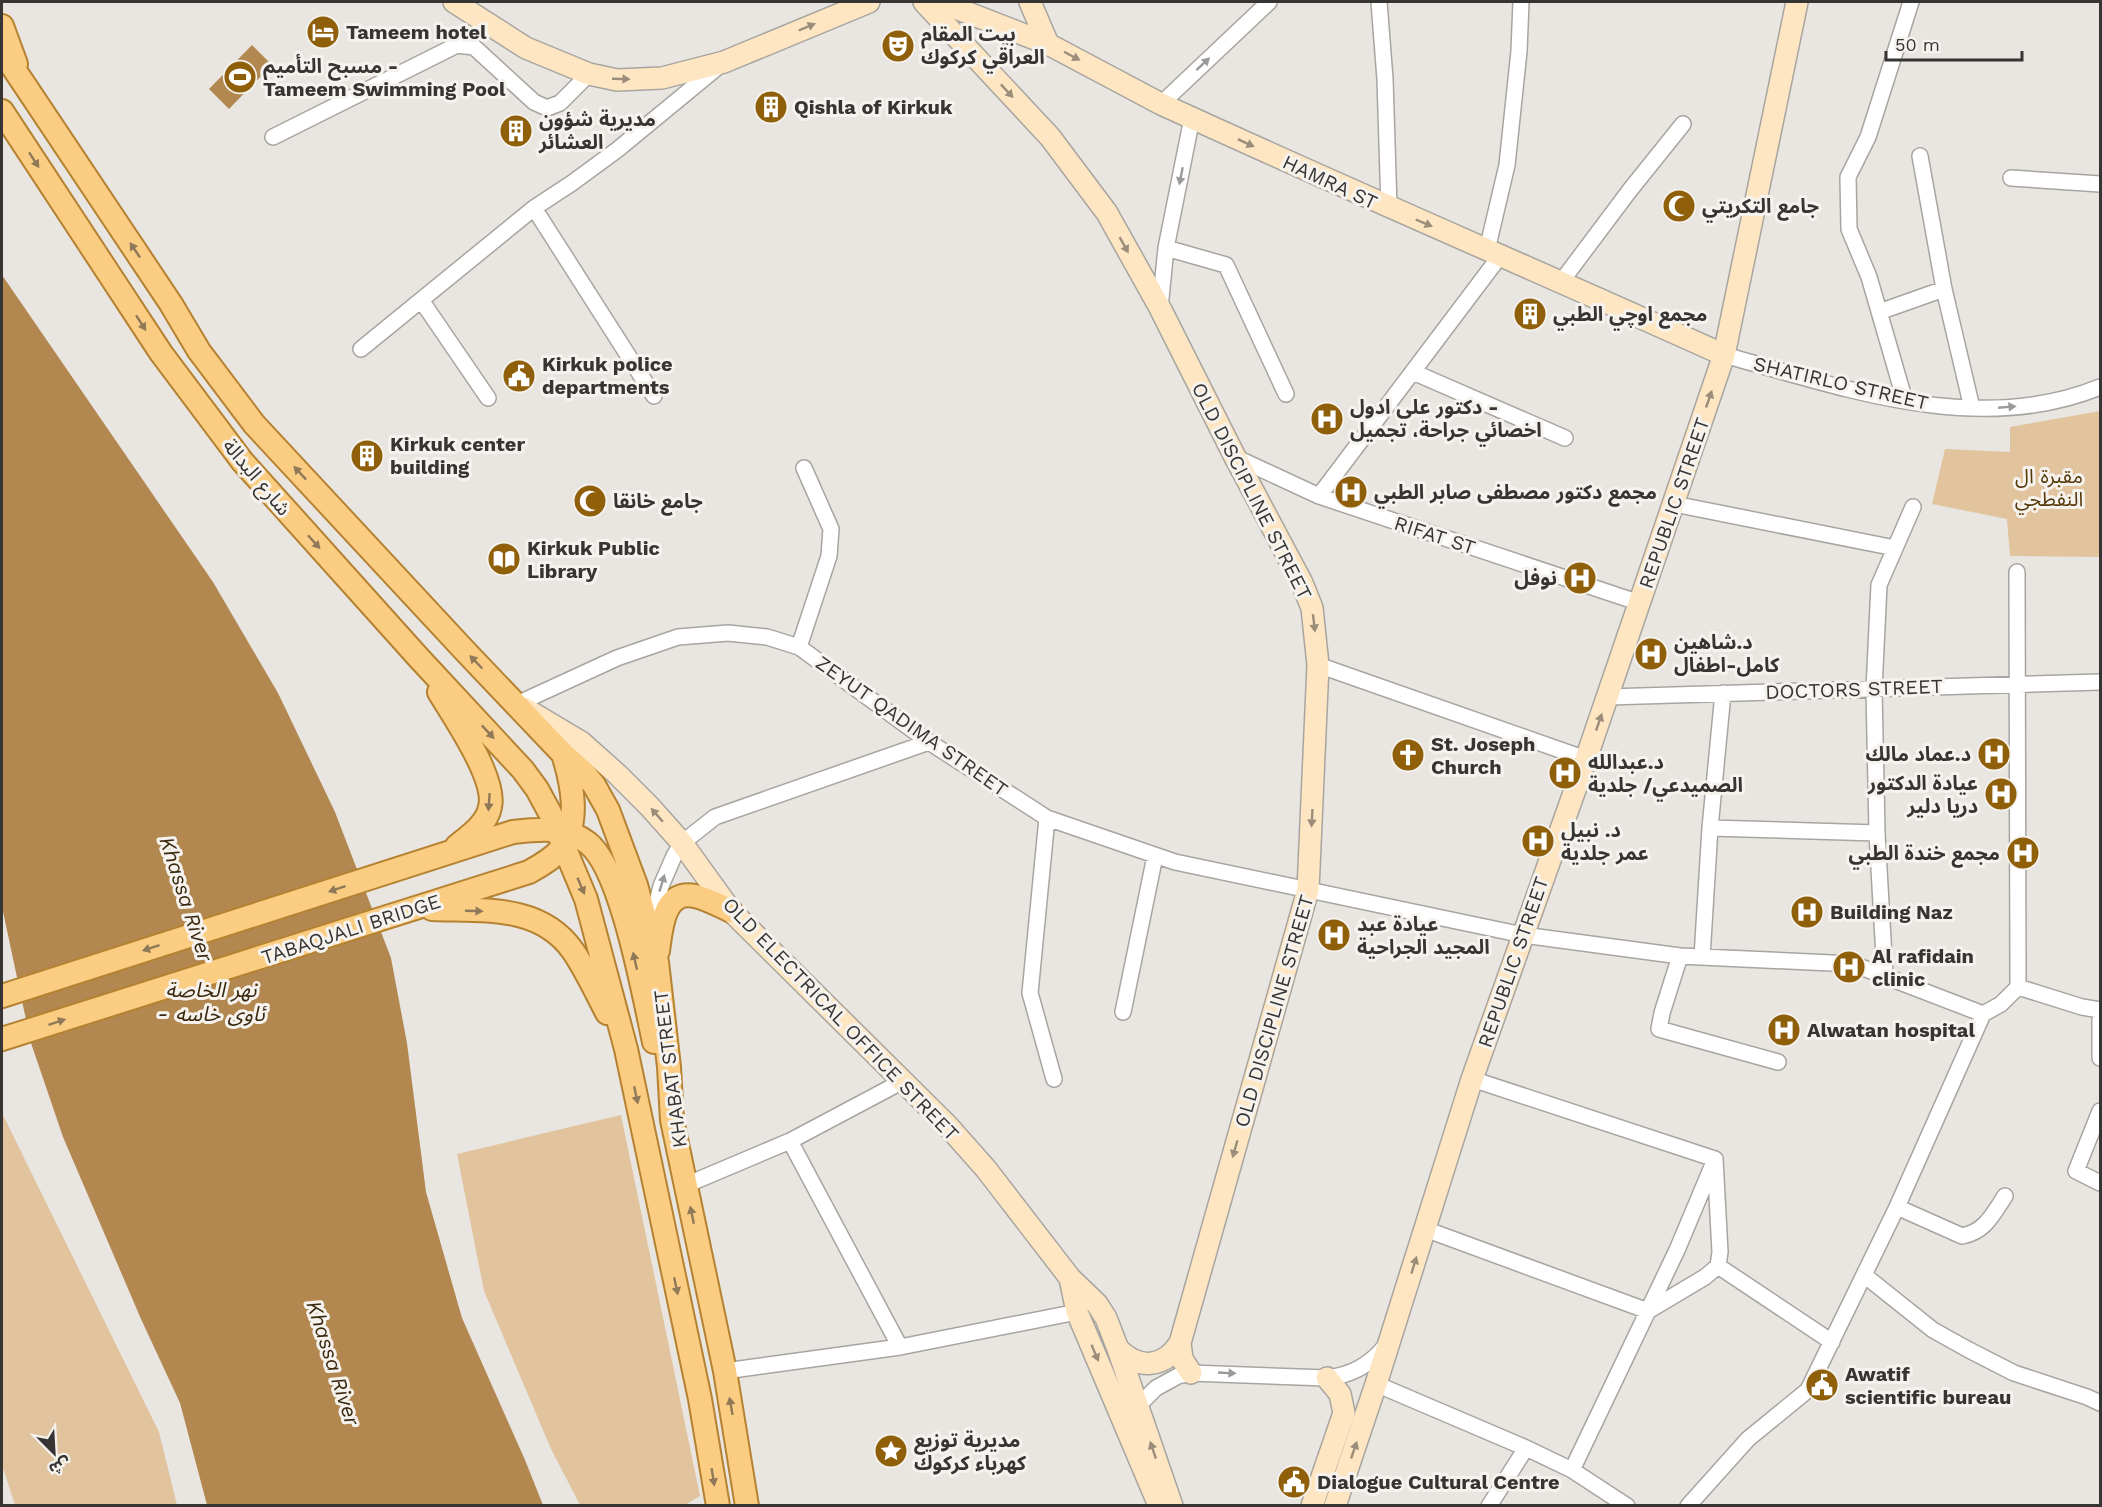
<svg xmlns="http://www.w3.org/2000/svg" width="2102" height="1507" viewBox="0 0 2102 1507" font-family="'Work Sans','Noto Sans Arabic',sans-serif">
<rect width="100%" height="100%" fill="#e9e6e2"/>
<path fill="#e1c39d" d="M2100 411V557L2010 556 2007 519 1932 504 1945 449 2010 452V427Z
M2 1113 159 1432 177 1505H15L2 1465Z
M621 1115 700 1496 685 1505H580L551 1449 484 1291 457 1154Z"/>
<path fill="#b28850" d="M252 45 272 65 229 109 209 89Z
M2 275 213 582 278 693 335 812 391 958 407 1043 426 1192 462 1318 525 1460 543 1505H207L180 1403 141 1319 63 1137 31 1043 2 907Z"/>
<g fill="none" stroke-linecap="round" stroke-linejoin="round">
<g stroke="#a8a5a1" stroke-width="18">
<path id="street" d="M1379 2 1385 79 1389 208
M1161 104 1269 2
M273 137 457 45 474 47 534 102 547 108 560 103 589 74
M1920 156 1944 289 1972 408
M2011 178 2100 184
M534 208 654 396
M1166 248 1226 265 1286 394
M1487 250 1507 165 1519 51 1521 2
M1561 282 1630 190 1683 124
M421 300 488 398
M1160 308 1166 248 1192 118
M1879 312 1944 289
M361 349 534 208 572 183 617 150 719 66
M1724 355C1844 388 1978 437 2100 387
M1413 372 1565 438
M1905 401 1869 277 1849 229 1848 177 1868 137 1911 2
M1235 457 1319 496 1640 603
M1319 496 1500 256
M1674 504 1895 548
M2017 572 2018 987
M799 647 829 556 831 529 804 468
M1318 665 1586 759
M1608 697 2100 682
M517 704 617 658 678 637 728 633 767 637 799 647 929 742 1047 818 1175 862 1523 935 1680 956 1853 964 1983 1014 2001 1004 2018 987 2082 1007 2100 1010
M1047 818 1030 993 1054 1079
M1710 828 1877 833
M656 926 657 902 661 886 674 856 682 843 715 817 929 742
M1680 956 1662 1013 1659 1029 1778 1062
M1702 957 1710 828 1723 693
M1885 975 1877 833 1874 689 1879 585 1913 507
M1123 1012 1155 856
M2100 1020V1058
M1472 1079 1715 1159
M2100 1111 2076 1171 2100 1183
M790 1141 900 1347
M686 1185 790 1141 903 1081
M1897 1207 1962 1236C1985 1232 1993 1214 2005 1196
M1425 1229 1648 1311 1705 1277 1718 1266 1720 1252 1715 1159
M1718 1266 1832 1342
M1864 1275 1933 1330 1969 1350 2014 1373 2087 1397 2100 1403
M725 1371 900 1347 1077 1312
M1376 1384 1526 1448 1572 1470 1627 1506
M1138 1406 1156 1388 1178 1376 1191 1373 1327 1378C1352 1375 1370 1365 1386 1345
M1572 1470 1677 1250 1714 1162
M1489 1506 1526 1448
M1688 1506 1748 1439 1808 1390 1897 1207 1983 1014"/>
</g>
<g stroke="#a8a5a1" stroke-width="24">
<path id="secondary" d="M454 2 526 48 589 74 617 80 662 78 724 62 869 2
M924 2 1050 137 1107 213 1160 308 1235 457 1302 583 1312 608 1318 665 1308 890 1180 1343 1182 1359 1191 1373
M940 2 1048 44 1161 104 1192 118C1369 199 1547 275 1724 355
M1030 2 1048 44
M524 708 581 742 617 774 650 807 682 843 731 911 947 1125 986 1169 1070 1278 1097 1304 1106 1318 1118 1349 1172 1506
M1070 1278 1077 1312 1158 1503
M1118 1349C1139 1370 1164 1368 1180 1343
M1312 1506 1344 1413 1340 1394 1327 1378
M1335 1506 1376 1384 1472 1079 1586 759 1724 355 1797 2"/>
</g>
<g stroke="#b58231" stroke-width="26">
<path id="primary" d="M2 26 16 64
M2 51 171 304 199 351 254 424 465 651 563 754 584 773 594 785 608 810 636 885 657 962 669 1067 672 1120 725 1371 747 1506
M2 111 161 353 242 461 418 657 523 770 537 789 550 813 586 899 626 1049 700 1399 718 1506
M439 692C454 717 497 779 490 807 487 824 469 836 457 846
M432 909C483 911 540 904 573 951 586 970 596 992 607 1013
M658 951C661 930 663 889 695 896 708 899 720 906 731 911
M2 996 513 832C539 829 566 826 588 843 622 870 644 997 654 1042
M2 1039 529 872C540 866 552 859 560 850 581 823 572 783 563 754"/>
</g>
<use href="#street" stroke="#fff" stroke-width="15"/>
<use href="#secondary" stroke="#fde6c1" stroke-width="21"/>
<use href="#primary" stroke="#fbcd83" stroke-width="22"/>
</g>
<defs><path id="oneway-solid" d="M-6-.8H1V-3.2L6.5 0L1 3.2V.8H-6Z" transform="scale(1.5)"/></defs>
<g fill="#9a8e7a">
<use href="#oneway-solid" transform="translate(807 27) rotate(-23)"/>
<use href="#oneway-solid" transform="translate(1072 56) rotate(28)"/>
<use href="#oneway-solid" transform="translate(621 79) rotate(2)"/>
<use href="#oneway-solid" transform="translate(1007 91) rotate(47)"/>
<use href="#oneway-solid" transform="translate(1246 143) rotate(25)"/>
<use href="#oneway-solid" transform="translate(1424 223) rotate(23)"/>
<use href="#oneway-solid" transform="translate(1124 245) rotate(61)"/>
<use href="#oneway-solid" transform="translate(1709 399) rotate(-71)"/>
<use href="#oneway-solid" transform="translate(1314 623) rotate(83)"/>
<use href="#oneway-solid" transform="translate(1599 722) rotate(-71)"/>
<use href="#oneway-solid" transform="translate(657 815) rotate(-131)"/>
<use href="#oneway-solid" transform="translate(1312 818) rotate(93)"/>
<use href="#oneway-solid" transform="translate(1235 1149) rotate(106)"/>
<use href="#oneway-solid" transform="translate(1414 1265) rotate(-73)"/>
<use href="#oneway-solid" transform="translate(1095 1353) rotate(67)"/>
<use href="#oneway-solid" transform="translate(1153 1450) rotate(-109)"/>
<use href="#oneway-solid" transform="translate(1354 1450) rotate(-71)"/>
</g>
<g fill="#9a9a9a">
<use href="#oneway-solid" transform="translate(1203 64) rotate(-43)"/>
<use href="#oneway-solid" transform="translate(1181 176) rotate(101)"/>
<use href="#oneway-solid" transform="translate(2007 407) rotate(-5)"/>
<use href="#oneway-solid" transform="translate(662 883) rotate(-73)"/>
<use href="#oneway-solid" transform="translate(1227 1373) rotate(3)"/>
</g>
<g fill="#8f7958">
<use href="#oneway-solid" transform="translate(34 160) rotate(57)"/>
<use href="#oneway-solid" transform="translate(135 250) rotate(-124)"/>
<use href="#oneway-solid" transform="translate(141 323) rotate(57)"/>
<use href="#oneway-solid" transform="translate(300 473) rotate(-133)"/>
<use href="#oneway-solid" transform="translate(314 542) rotate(48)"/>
<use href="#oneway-solid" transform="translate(476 662) rotate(-134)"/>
<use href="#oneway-solid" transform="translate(488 732) rotate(47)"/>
<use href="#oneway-solid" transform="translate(489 802) rotate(94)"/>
<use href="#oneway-solid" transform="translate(581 886) rotate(67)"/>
<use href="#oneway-solid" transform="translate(337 889) rotate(162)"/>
<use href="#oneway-solid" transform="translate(474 911) rotate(2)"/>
<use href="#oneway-solid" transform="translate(151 948) rotate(162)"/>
<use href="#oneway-solid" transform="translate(635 961) rotate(-103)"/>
<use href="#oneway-solid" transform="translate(57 1022) rotate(-18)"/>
<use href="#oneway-solid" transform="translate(636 1095) rotate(78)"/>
<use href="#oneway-solid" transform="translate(692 1215) rotate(-102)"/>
<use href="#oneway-solid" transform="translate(676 1286) rotate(78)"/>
<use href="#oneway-solid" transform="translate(731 1406) rotate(-100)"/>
<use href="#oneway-solid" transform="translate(713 1477) rotate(81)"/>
</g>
<defs>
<g id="hotel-disc" transform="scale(1.725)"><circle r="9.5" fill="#8f5f0a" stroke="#f6f3ef"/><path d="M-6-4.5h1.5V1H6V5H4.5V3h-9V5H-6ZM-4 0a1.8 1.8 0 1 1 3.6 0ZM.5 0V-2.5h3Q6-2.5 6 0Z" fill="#fff"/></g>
<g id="theatre-disc" transform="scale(1.725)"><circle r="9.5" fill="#8f5f0a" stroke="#f6f3ef"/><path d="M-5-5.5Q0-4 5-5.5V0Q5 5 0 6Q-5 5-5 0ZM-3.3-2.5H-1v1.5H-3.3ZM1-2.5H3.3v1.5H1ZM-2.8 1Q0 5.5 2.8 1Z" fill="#fff"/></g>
<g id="stadium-disc" transform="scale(1.725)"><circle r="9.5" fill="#8f5f0a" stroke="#f6f3ef"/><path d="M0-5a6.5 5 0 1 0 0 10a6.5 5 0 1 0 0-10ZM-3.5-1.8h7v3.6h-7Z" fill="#fff"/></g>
<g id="building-disc" transform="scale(1.725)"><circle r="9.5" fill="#8f5f0a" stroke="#f6f3ef"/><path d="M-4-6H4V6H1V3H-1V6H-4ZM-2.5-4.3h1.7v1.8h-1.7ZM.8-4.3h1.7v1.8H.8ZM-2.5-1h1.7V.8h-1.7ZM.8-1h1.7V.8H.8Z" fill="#fff"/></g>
<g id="mosque-disc" transform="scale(1.725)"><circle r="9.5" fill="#8f5f0a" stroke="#f6f3ef"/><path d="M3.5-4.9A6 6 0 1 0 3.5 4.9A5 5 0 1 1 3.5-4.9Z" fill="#fff"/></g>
<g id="civic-disc" transform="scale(1.725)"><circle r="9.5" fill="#8f5f0a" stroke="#f6f3ef"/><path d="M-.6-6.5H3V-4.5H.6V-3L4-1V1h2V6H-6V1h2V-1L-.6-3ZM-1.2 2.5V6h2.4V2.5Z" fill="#fff"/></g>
<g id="hospital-disc" transform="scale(1.725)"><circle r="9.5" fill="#8f5f0a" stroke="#f6f3ef"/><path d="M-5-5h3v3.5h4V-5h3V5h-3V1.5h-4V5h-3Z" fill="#fff"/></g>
<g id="library-disc" transform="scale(1.725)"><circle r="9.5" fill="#8f5f0a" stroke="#f6f3ef"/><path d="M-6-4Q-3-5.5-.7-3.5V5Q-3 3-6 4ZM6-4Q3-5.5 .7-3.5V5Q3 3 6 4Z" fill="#fff"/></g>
<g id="church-disc" transform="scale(1.725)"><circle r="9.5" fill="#8f5f0a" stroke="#f6f3ef"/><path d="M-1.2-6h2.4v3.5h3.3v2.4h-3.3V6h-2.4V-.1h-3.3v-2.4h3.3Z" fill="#fff"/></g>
<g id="sight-disc" transform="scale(1.725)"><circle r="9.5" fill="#8f5f0a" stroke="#f6f3ef"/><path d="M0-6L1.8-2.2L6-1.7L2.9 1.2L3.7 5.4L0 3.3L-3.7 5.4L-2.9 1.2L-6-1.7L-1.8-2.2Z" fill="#fff"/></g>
</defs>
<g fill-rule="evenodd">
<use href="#hotel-disc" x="323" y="32"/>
<use href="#theatre-disc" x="898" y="46"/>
<use href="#stadium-disc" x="240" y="77"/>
<use href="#building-disc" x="771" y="107"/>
<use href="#building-disc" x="516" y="131"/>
<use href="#mosque-disc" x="1679" y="206"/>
<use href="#building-disc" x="1530" y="314"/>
<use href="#civic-disc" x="519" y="376"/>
<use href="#hospital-disc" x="1327" y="419"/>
<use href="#building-disc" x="367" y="456"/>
<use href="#hospital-disc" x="1351" y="492"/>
<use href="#mosque-disc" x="590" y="501"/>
<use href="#library-disc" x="504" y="559"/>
<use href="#hospital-disc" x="1580" y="578"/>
<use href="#hospital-disc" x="1651" y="654"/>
<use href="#hospital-disc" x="1994" y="754"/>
<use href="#church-disc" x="1408" y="755"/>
<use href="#hospital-disc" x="1565" y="773"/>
<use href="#hospital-disc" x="2001" y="794"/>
<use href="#hospital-disc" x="1538" y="841"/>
<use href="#hospital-disc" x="2023" y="853"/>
<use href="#hospital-disc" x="1807" y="912"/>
<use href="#hospital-disc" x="1334" y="935"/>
<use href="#hospital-disc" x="1849" y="967"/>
<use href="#hospital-disc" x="1784" y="1030"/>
<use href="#civic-disc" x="1822" y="1385"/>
<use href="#sight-disc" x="891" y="1451"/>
<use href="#civic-disc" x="1294" y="1482"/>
</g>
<g text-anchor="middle" stroke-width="6" stroke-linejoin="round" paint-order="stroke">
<g font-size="20" font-weight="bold" fill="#363534" stroke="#f6f3ef" text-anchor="start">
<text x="346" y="39">Tameem hotel</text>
<text x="921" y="41">بيت المقام<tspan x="921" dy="23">العراقي كركوك</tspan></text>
<text x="263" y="73">مسبح التأميم -<tspan x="263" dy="23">Tameem Swimming Pool</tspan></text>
<text x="794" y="114">Qishla of Kirkuk</text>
<text x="539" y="126">مديرية شؤون<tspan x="539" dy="23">العشائر</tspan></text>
<text x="1702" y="213">جامع التكريتي</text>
<text x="1553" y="321">مجمع اوچي الطبي</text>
<text x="542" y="371">Kirkuk police<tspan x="542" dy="23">departments</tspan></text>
<text x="1350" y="414">دكتور علي ادول -<tspan x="1350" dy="23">اخصائي جراحة، تجميل</tspan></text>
<text x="390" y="451">Kirkuk center<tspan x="390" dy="23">building</tspan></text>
<text x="1374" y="499">مجمع دكتور مصطفى صابر الطبي</text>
<text x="613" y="508">جامع خانقا</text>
<text x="527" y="555">Kirkuk Public<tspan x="527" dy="23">Library</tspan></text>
<text x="1557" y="585" text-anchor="end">نوفل</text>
<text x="1674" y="649">د.شاهين<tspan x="1674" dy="23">كامل-اطفال</tspan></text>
<text x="1431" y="751">St. Joseph<tspan x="1431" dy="23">Church</tspan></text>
<text x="1971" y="761" text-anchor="end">د.عماد مالك</text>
<text x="1588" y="769">د.عبدالله<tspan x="1588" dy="23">الصميدعي/ جلدية</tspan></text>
<text x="1978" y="790" text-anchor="end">عيادة الدكتور<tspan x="1978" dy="23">دريا دلير</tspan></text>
<text x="1561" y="837">د. نبيل<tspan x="1561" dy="23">عمر جلدية</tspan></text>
<text x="2000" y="860" text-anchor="end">مجمع خندة الطبي</text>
<text x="1830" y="919">Building Naz</text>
<text x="1357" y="931">عيادة عبد<tspan x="1357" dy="23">المجيد الجراحية</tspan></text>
<text x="1872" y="963">Al rafidain<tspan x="1872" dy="23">clinic</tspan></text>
<text x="1807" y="1037">Alwatan hospital</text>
<text x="1845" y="1381">Awatif<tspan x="1845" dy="23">scientific bureau</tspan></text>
<text x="914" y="1447">مديرية توزيع<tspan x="914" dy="23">كهرباء كركوك</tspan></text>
<text x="1317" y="1489">Dialogue Cultural Centre</text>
</g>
<g font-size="20" fill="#363534" stroke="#f6f3ef">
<text transform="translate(1330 182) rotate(25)" y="7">HAMRA ST</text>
<text transform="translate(1841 383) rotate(13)" y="7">SHATIRLO STREET</text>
<text transform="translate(257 477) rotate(50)" y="7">شارع البدالة</text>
<text transform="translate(1252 491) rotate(63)" y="7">OLD DISCIPLINE STREET</text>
<text transform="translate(1674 503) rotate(-71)" y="7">REPUBLIC STREET</text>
<text transform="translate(1435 535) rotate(18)" y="7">RIFAT ST</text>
<text transform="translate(1854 689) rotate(-2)" y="7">DOCTORS STREET</text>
<text transform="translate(912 726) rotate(35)" y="7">ZEYUT QADIMA STREET</text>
<text transform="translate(351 929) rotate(-18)" y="7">TABAQJALI BRIDGE</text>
<text transform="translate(1513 962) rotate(-71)" y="7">REPUBLIC STREET</text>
<text transform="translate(1274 1011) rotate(-74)" y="7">OLD DISCIPLINE STREET</text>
<text transform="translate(841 1019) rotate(46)" y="7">OLD ELECTRICAL OFFICE STREET</text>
<text transform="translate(670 1069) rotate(-97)" y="7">KHABAT STREET</text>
</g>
<g font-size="20" fill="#56390a" stroke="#f6f3ef">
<text x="2049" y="483">مقبرة ال<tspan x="2049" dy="23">النفطجي</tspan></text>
</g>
<g font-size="21" font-style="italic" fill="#3b290f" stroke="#f6f3ef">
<text transform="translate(186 899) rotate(72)" y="7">Khassa River</text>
<text x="211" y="997">نهر الخاصة<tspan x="211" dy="24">- ئاوی خاسە</tspan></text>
<text transform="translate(333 1363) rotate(72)" y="7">Khassa River</text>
</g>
</g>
<rect width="2102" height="1507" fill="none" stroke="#363534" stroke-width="6"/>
<g transform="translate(54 1453) rotate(156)" stroke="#f6f3ef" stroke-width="4.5" paint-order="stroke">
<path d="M0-4.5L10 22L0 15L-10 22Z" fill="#363534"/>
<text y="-9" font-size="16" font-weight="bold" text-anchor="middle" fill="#363534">ش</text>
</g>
<path d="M1886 51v9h136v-9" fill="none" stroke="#363534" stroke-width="3"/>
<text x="1895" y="51" font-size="18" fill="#363534" stroke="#f6f3ef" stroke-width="4.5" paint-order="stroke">50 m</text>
</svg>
